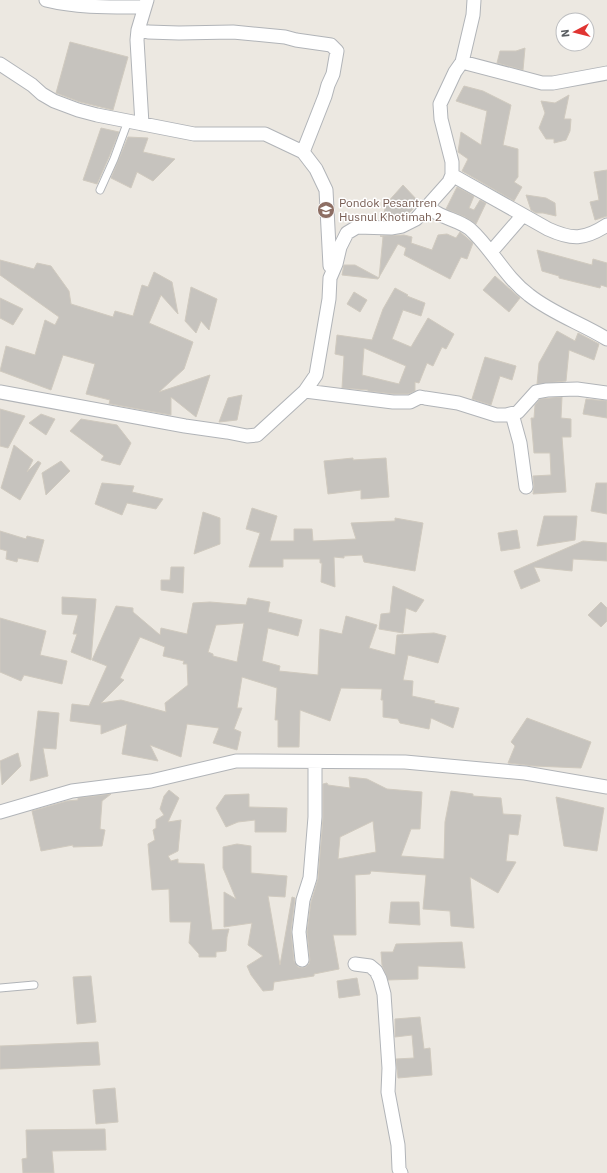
<svg xmlns="http://www.w3.org/2000/svg" width="607" height="1173" viewBox="0 0 607 1173" font-family="'IBM Plex Sans',sans-serif">
<rect width="100%" height="100%" fill="#ece8e1"/>
<path fill="#c6c3be" stroke="#d0cabf" fill-rule="evenodd" d="M70 42 128 57 113 110 80 102 56 93Z
M525 48 523 70 497 63 500 51H516Z
M464 86 483 91 511 105 503 145 518 149V177L514 182 522 187 514 201 462 171 468 159 458 152 461 132 481 145 487 111 456 101Z
M569 95 564 119H571L570 131 566 140 554 143V139H546L539 128 545 113 541 101 555 103Z
M101 128 119 132 109 157 97 184 83 180Z
M128 137 148 138 143 152 175 159 153 181 137 172 131 188 111 178Z
M607 170V216L595 220 590 202 599 200 594 172Z
M403 185 419 202 418 204 409 213 399 218 392 220 383 218 386 204Z
M457 187 474 196 469 208 474 210 480 200 486 203 476 224 465 217 446 209Z
M526 195 546 198 555 203 556 216 543 213H536L531 210Z
M460 232 473 243 467 259 461 257 450 279 404 255 406 248 398 244 378 279 342 275 344 265H355L379 278 383 237 380 236 404 235 412 237 411 243 432 250 438 235 447 234 456 238Z
M537 250 592 265 593 259 607 263V287L601 285 600 288 559 278V276L542 271Z
M0 260 34 269 37 263 51 266 69 291 71 304 113 317 115 311 133 316 142 285 148 287 154 272 172 282 178 314 161 295 149 323 193 342 184 369 159 392 210 375 196 417 171 397V415L111 404H109L110 400 86 394 95 364 63 355 51 390 0 371 6 346 35 355 45 320 55 325 59 317 0 275Z
M495 276 520 298 509 312 483 290Z
M191 287 217 299 209 330 201 321 196 333 185 321Z
M395 288 408 295 407 296 425 303 421 316 403 310 392 339 411 347 428 318 454 334 446 349 442 347 433 366 427 363 419 383 415 382V391L408 394H394L368 391V390L342 388 344 356 335 354 337 335 372 340 383 309ZM364 348 406 366 399 384 362 375Z
M354 292 367 300 360 312 347 304Z
M0 298 23 309 13 325 0 318Z
M557 331 575 341 578 333 599 344 594 360 569 350 566 381 537 384 539 363Z
M485 357 516 366 512 380 500 376 491 405 472 399Z
M242 395 237 420 219 422 228 398Z
M562 397 561 418 571 419V437H562L566 492 533 494 534 486 533 476 551 475 550 453H534L531 418H534L535 405 540 399Z
M586 399 607 401V418L583 414Z
M0 409 25 416 8 448 0 446Z
M41 414 55 419 46 435 29 423Z
M81 419 117 425 131 443 120 465 101 460 104 456 70 431Z
M14 445 33 460 27 472 38 461 41 463 20 500 1 488Z
M353 458V460L386 458 389 497 361 499V490L328 494 324 461Z
M61 461 70 471 46 495 42 473Z
M102 483 134 486 132 492 163 499 156 509 127 503 122 515 95 504Z
M596 483H607V514L591 511Z
M252 508 277 516 270 541H294V529H312L313 541 356 539 351 523 395 521V518L423 523 415 571 364 562 362 555 344 556V558L334 557 335 587 321 582 322 563H320V559H283V567H249L260 533 246 529Z
M203 512 220 518V544L194 554Z
M544 516H577L575 540 537 546Z
M517 530 520 548 501 551 498 533Z
M0 531 26 539 27 536 44 540 38 562 18 558 17 562 6 559 7 551 0 549Z
M583 541 607 543V561L573 559 572 571 534 567 540 581 521 589 514 571Z
M171 567H184L183 593 161 590V580H170Z
M393 586 424 600 416 612 406 608 403 633 379 629 381 614 390 613Z
M62 597 96 599 91 660 71 652 77 634H73L78 615 62 614Z
M248 598 270 602 268 612 302 620 298 636 268 628 262 661 280 666 279 671 318 675 320 629 342 634 346 616 377 625 369 648 395 655 397 635 434 633 446 636 438 663 408 655 403 680 413 681 412 696 435 701 434 703 459 708 453 728 431 718 429 729 400 723 398 719 383 717V700H381L382 689 341 688 330 721 300 710 299 747H278V720H275L277 688 242 677 237 708H242L234 729 241 732 237 750 213 743 219 728 187 724 181 757 150 745 158 761 122 754 127 724 101 734V725L70 721 72 704 89 706 107 666 92 660 116 606 133 608V612L160 635 161 628 187 634 193 603 210 602 246 605ZM244 623 237 662 213 656V654L208 652 216 625ZM140 637 165 647 163 656 184 661 183 664H187L188 685 165 703 166 712 121 700 101 703 124 680 120 678Z
M601 602 607 608V621L601 627 588 615Z
M0 618 46 631 40 655 67 661 62 684 24 675 21 681 0 672Z
M38 711 59 713 56 749 43 748 48 776 30 781Z
M527 718 591 742 581 768 534 766 508 763 515 746 511 742Z
M18 753 21 766 2 785 0 761Z
M349 777 367 779 387 789 422 792 420 829H411L401 856 444 859 445 822 451 791 473 794V796L501 798 503 814 521 815 518 835 509 834 506 861 516 862 498 893 470 877 474 928 451 926 450 911 423 909 426 875 371 871 370 874 355 875 356 935H333L339 969 314 974V976L274 982 273 990 263 991 251 975 247 966 263 956 248 945 252 923 224 927V892L236 899 223 868V847L237 844 251 846V873L287 876 285 897 268 896 280 965 292 897 295 898 291 931 294 961 298 967 302 968 306 967 309 964 310 960 307 932 311 902 318 879 323 818V784L327 783 328 785 350 788ZM373 821 376 852 338 859 340 837Z
M169 790 179 798 168 822 181 820 178 851 168 856 171 861 178 859V863L204 864 212 930 229 929 227 937 226 951 216 952V957H199V954L189 943 191 922H170L169 889 152 890 148 844 155 840 153 830 156 828V820L164 815 160 809 164 796Z
M111 794 102 801 100 829 105 830 102 846 73 847V845L41 851 32 811 67 801 78 800V798Z
M249 794V807L287 808 286 832H255V820L238 822 226 827 216 808 225 795Z
M556 797 604 808 597 851 564 846Z
M391 902H419L420 925 389 923Z
M462 942 465 968 418 966V979L388 980 382 965 381 952H393L396 944Z
M91 976 96 1022 77 1024 73 977Z
M357 978 360 995 339 998 337 981Z
M420 1017 424 1049 430 1048 432 1075 398 1078 396 1059 414 1058 412 1035 395 1037V1019Z
M98 1042 100 1065 0 1069V1046Z
M115 1088 118 1122 96 1124 93 1090Z
M105 1129 106 1150 52 1151 54 1173H23L22 1159 27 1158 26 1130Z"/>
<g fill="none" stroke-linecap="round" stroke-linejoin="round">
<g stroke="#b1b4b8" stroke-width="9">
<path id="service" d="M100 190 114 159 128 121
M0 988 34 985"/>
</g>
<g stroke="#b1b4b8" stroke-width="15">
<path id="minor" d="M46 0C78 8 112 7 144 7
M138 30 147 0
M462 62 542 83H553L607 73
M0 64 32 85 42 94 54 101 78 110 97 115 194 134H265L303 152 316 169 326 190 330 266
M142 124 137 40 138 30 148 32 179 33 233 32 285 37 296 40 331 45 337 51 333 74 328 85 325 96 303 152
M452 175 548 229C572 240 584 240 607 225
M426 206C430 208 433 211 437 213 447 219 460 221 470 229 492 249 505 277 529 295 553 314 581 323 607 339
M491 252 523 215
M305 391 393 402H410L420 397 425 398 458 403 496 415H506L518 412 536 392 547 390 577 389 607 393
M0 392 185 426 227 432 247 436 257 435 305 391 316 375 329 299 330 278 336 264 340 247 347 233 357 227 391 228 402 226 416 219 449 182 452 175V162L441 119 440 104 455 72 462 62 473 15 474 0
M512 414 520 443 526 487
M0 812 72 791 151 781 236 761 405 762 525 773 607 787
M302 960 299 932 303 900 310 878 315 817V762
M355 964 370 966 376 971 380 979 384 994 389 1068 388 1092 398 1145 399 1169 401 1173"/>
</g>
<use href="#service" stroke="#fff" stroke-width="7"/>
<use href="#minor" stroke="#fff" stroke-width="13"/>
</g>
<defs>
<g id="school-disc" transform="scale(0.9)"><circle r="9.5" fill="#8d6e63" stroke="#fff"/><path d="M0-5L7-2L0 1L-7-2ZM-4 1L0 2.5L4 1V4Q0 6-4 4Z" fill="#fff"/></g>
</defs>
<g fill-rule="evenodd">
<use href="#school-disc" x="326" y="210"/>
</g>
<g text-anchor="middle" stroke-width="3" stroke-linejoin="round" paint-order="stroke">
<g font-size="12" fill="#785e54" stroke="#fff" text-anchor="start">
<text x="339" y="207">Pondok Pesantren<tspan x="339" dy="14">Husnul Khotimah 2</tspan></text>
</g>
</g>
<g transform="translate(575 32) rotate(263)"><circle r="19" fill="#ffffff" stroke="#bdbec0"/>
<path d="M0-3L7 15L0 10L-7 15Z" fill="#e03532"/>
<text y="-6" font-size="11" font-weight="bold" text-anchor="middle" fill="#595d61">N</text>
</g>
</svg>
